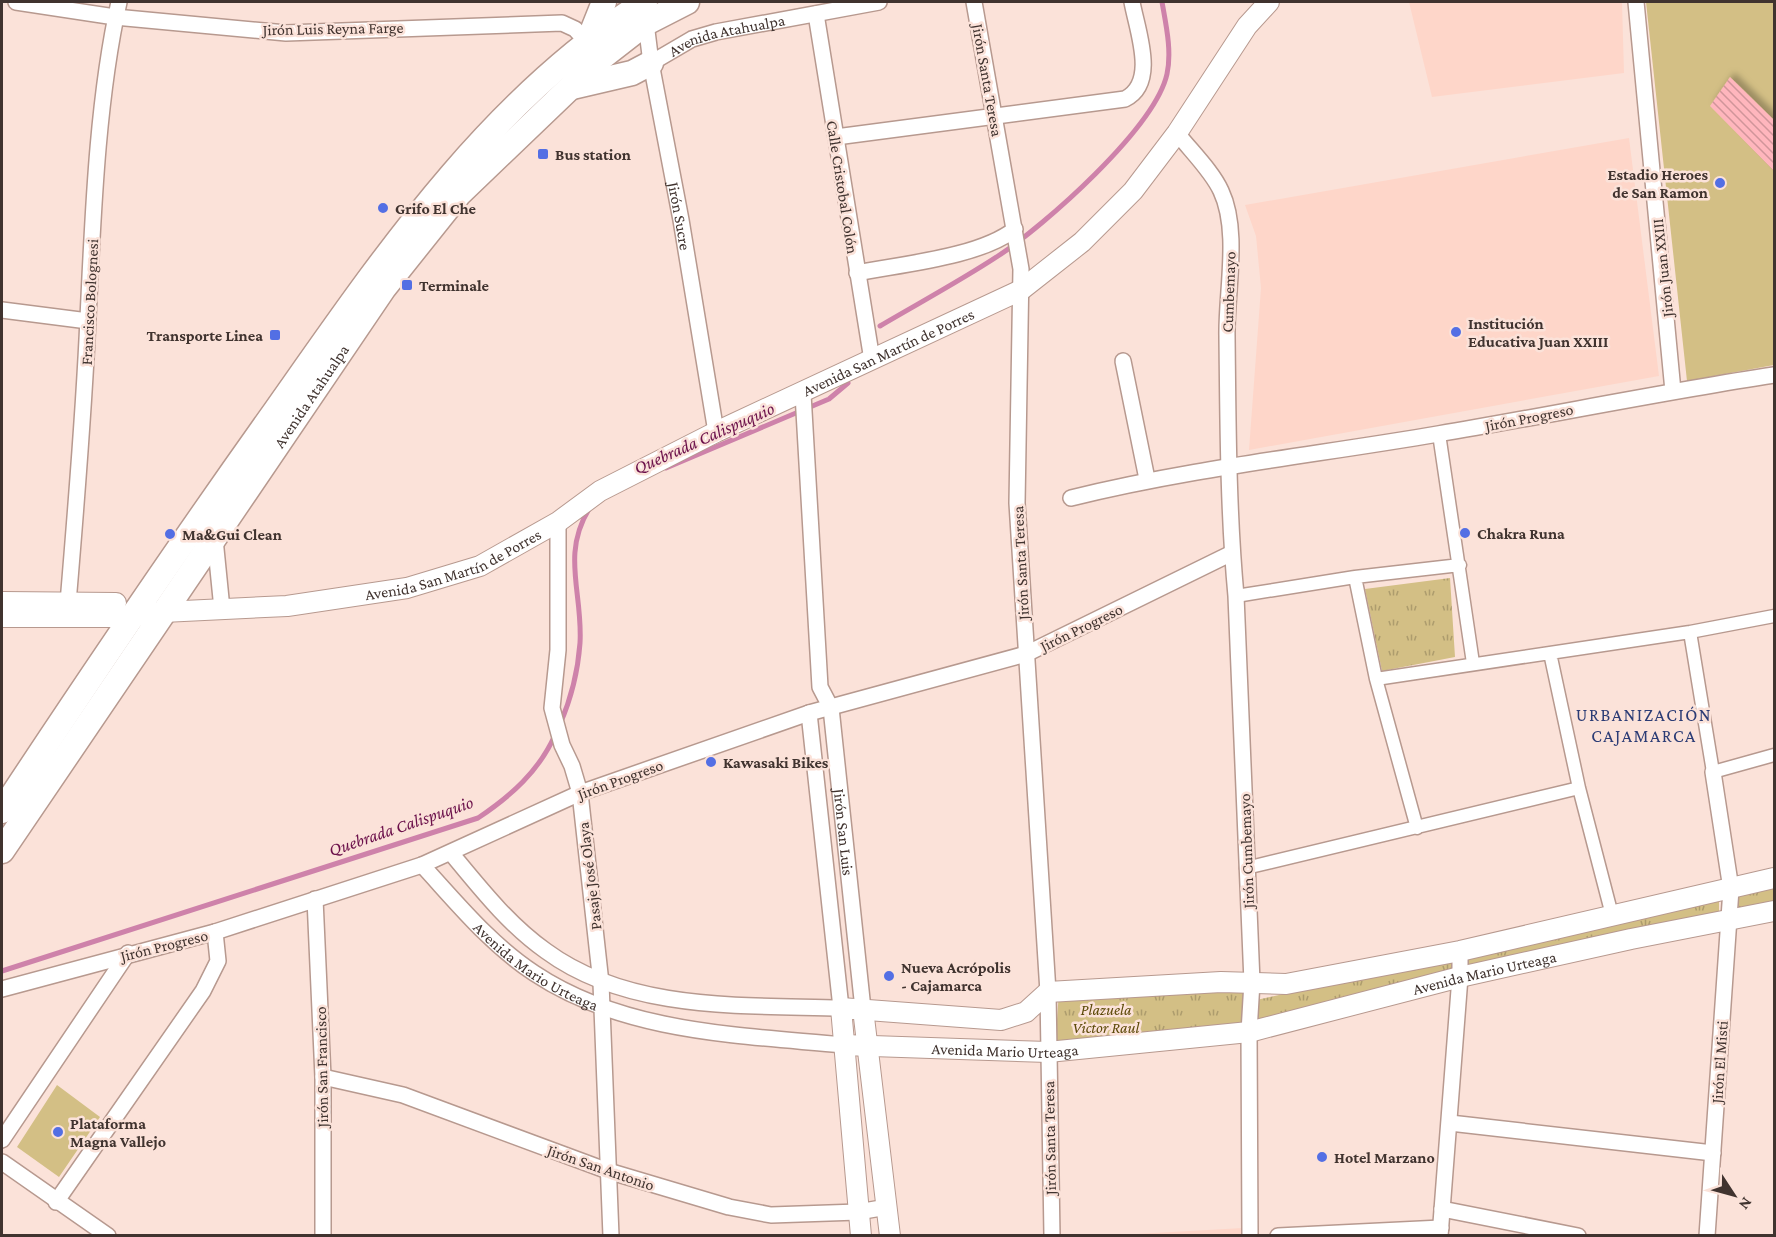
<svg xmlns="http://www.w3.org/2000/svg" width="1776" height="1237" viewBox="0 0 1776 1237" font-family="'Crimson Pro',serif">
<defs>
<pattern id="park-tufts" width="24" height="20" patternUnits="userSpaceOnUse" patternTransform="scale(1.5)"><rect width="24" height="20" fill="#d3bf85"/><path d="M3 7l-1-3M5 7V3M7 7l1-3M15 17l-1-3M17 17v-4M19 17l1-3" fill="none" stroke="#ad9c6d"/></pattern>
<pattern id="building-back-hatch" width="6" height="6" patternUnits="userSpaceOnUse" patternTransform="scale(1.5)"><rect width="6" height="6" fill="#ffb6bd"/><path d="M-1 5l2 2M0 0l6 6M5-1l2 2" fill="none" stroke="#d0959a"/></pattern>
<filter id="shadow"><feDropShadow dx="4.5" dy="-4.5" stdDeviation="3" flood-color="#0004"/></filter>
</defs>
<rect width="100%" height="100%" fill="#fbe2d9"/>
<path fill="#fed6c9" d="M1409 2H1622L1624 73 1432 97Z
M1629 138 1659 376 1249 450 1261 288 1256 236 1245 205Z
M1243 1228V1236H1101Z"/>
<path fill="#d3bf85" d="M1646 2H1774V365L1687 381Z
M57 1085 100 1117 59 1177 17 1147Z"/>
<path fill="url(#park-tufts)" d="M1450 578 1455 657 1382 671 1365 589Z
M1774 884V902L1730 913V894Z
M1719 896V914L1464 972V954Z
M1454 956V973L1256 1025 1252 1001Z
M1244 988 1240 1038 1055 1049 1059 991Z"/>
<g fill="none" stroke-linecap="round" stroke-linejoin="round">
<path stroke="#ce82aa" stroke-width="5" d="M880 326C919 303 960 281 998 256 1044 226 1155 128 1167 74 1172 51 1166 25 1162 2
M666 468 829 399 848 383
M560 724C571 699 578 670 580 643 583 593 561 555 589 509
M2 971 478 818C511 796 539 771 555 735"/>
</g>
<path fill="url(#building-back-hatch)" filter="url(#shadow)" d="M1730 77 1774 120V171L1710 106Z"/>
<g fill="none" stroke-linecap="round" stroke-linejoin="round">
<g stroke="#b7998f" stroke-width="15">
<path id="pedestrian" d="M1439 434 1473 663
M1355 577 1376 679 1417 828
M1236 596 1355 577 1460 565
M1690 632 1713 772 1774 755
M1550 653 1579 788 1612 915
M1376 679 1690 632 1774 616
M1246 868 1579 788"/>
</g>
<g stroke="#b7998f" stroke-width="18">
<g id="minor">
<path d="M16 2 115 17 286 33 562 23 575 29 591 46"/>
<path d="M974 2 1021 269 1017 503 1048 992 1052 1236"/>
<path d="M1636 2 1673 391"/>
<path d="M816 14 872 360"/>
<path id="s1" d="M646 23 651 63 681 220 716 432"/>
<path id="s2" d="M651 63 692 39 716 32 879 2"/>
<path d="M1177 133C1191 151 1212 171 1221 191 1240 231 1226 293 1227 336 1228 423 1228 510 1236 596L1252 982 1249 1032 1250 1236"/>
<path d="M836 137 1125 99C1158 83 1137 30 1132 2"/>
<path d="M857 273C902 264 980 257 1015 229"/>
<path d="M2 310 88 321"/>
<path d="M1123 361 1147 479"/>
<path id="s3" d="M803 394 820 687 831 708 863 1009"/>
<path d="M1071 498C1192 468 1316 455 1438 434 1551 415 1662 392 1774 375"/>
<path d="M558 522V650L552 708 562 745 572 766 580 793 601 983 611 1236"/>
<path d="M215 539 222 609"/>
<path d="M68 603C76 508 84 413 88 318 93 216 97 101 119 2"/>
<path d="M451 853C480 888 509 925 546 951 629 1012 743 1005 841 1008L809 713"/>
<path id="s4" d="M422 865C457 903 490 944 534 973 624 1033 738 1035 843 1045"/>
<path d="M315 899 323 1077V1236"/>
<path d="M2 989 215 932 422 865 580 793 809 713 1026 654 1232 553"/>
<path d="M323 1077 403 1095 608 1171 729 1207 771 1215 858 1212 887 1207"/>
<path d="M1450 1123 1713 1153"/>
<path d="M2 1140 128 953"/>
<path d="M2 1162 108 1236"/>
<path d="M56 1202 203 991 218 961 215 932"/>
<path d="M1442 1209 1578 1236"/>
<path d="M1278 1236 1441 1228"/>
<path d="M1440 1236 1460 977V951"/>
<path d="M1707 1236 1731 889 1713 772"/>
</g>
</g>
<g stroke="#b7998f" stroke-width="22">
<g id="tertiary">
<path d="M2 602 116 603"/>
<path id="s5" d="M2 617H130L163 612 287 606 407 588 480 566 558 522 600 491 716 432 1021 290 1082 242 1133 191 1177 133 1247 26 1269 2"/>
<path d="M863 1009 890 1236"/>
<path id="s6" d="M843 1045 1048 1052 1249 1032 1460 977 1631 939 1774 911"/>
<path d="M861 1236 841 1008 1001 1020 1026 1012 1048 992 1221 982 1286 984 1460 951 1774 878"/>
</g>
</g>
<g stroke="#b7998f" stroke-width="27">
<g id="primary">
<path d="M588 42 604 2"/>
<path d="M572 87 632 73 651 63"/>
<path d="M2 811C91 676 182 542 276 410 381 261 488 101 645 2"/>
<path id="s7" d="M2 851 384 288 459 194 601 58 646 23 687 2"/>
</g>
</g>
<use href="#pedestrian" stroke="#fff" stroke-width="12"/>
<use href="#minor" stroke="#fff" stroke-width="15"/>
<use href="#tertiary" stroke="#fff" stroke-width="20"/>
<use href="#primary" stroke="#fff" stroke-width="24"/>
</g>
<g fill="#536fe4" stroke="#fbe2d9" stroke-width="2">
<rect x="537" y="148" width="12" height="12" rx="3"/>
<circle cx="1720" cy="183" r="6"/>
<circle cx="383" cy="208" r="6"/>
<rect x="401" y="279" width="12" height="12" rx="3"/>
<circle cx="1456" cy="332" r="6"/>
<rect x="269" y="329" width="12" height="12" rx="3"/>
<circle cx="1465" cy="533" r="6"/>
<circle cx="170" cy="534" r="6"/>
<circle cx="711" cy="762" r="6"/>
<circle cx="889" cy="976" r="6"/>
<circle cx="58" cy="1132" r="6"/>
<circle cx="1322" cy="1157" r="6"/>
</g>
<g text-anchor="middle" stroke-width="5" stroke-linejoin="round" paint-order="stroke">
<g font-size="16" fill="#40332f" stroke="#fbe2d9">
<text transform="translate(333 28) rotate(-1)" y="6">Jirón Luis Reyna Farge</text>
<text dy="6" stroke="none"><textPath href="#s2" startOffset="82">Avenida Atahualpa</textPath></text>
<text transform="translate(988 80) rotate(80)" y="6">Jirón Santa Teresa</text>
<text transform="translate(843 187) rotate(81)" y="6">Calle Cristobal Colón</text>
<text dy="6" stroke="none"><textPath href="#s1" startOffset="196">Jirón Sucre</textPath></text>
<text transform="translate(1662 268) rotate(-96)" y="6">Jirón Juan XXIII</text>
<text transform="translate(1228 292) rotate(-88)" y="6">Cumbemayo</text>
<text transform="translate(89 302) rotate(-87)" y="6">Francisco Bolognesi</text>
<text dy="6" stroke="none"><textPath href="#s5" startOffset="945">Avenida San Martín de Porres</textPath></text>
<text dy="6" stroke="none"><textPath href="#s7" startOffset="550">Avenida Atahualpa</textPath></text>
<text transform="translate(1529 417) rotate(-11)" y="6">Jirón Progreso</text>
<text dy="6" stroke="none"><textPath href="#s5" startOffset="458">Avenida San Martín de Porres</textPath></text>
<text transform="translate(1020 563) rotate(-93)" y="6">Jirón Santa Teresa</text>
<text transform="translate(1081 627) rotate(-26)" y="6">Jirón Progreso</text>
<text transform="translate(620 779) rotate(-20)" y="6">Jirón Progreso</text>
<text dy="6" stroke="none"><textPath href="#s3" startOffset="442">Jirón San Luis</textPath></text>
<text transform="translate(1246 851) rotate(-92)" y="6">Jirón Cumbemayo</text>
<text transform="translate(589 876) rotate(-97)" y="6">Pasaje José Olaya</text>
<text transform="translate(164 945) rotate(-14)" y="6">Jirón Progreso</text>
<text dy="6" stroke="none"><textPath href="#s4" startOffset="154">Avenida Mario Urteaga</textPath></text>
<text dy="6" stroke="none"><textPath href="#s6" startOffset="650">Avenida Mario Urteaga</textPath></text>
<text dy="6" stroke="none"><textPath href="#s6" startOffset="162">Avenida Mario Urteaga</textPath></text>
<text transform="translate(1719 1062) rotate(-86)" y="6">Jirón El Misti</text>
<text transform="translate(321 1067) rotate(-91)" y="6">Jirón San Francisco</text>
<text transform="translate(1049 1138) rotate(-91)" y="6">Jirón Santa Teresa</text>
<text transform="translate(601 1167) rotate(19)" y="6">Jirón San Antonio</text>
</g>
<g font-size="16" font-weight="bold" fill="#40332f" stroke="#fbe2d9" text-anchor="start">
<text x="555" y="160">Bus station</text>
<text x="1708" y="180" text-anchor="end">Estadio Heroes<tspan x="1708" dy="18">de San Ramon</tspan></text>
<text x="395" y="214">Grifo El Che</text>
<text x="419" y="291">Terminale</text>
<text x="1468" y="329">Institución<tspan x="1468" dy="18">Educativa Juan XXIII</tspan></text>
<text x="263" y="341" text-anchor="end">Transporte Linea</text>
<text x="1477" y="539">Chakra Runa</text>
<text x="182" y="540">Ma&amp;Gui Clean</text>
<text x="723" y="768">Kawasaki Bikes</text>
<text x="901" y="973">Nueva Acrópolis<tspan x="901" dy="18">- Cajamarca</tspan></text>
<text x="70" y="1129">Plataforma<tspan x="70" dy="18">Magna Vallejo</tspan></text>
<text x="1334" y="1163">Hotel Marzano</text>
</g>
<g font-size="16" font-style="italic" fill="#5d4a09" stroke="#fbe2d9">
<text x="1106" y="1015">Plazuela<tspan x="1106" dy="18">Victor Raul</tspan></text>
</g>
<g font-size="18" font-style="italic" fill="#6b104a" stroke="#fbe2d9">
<text transform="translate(704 438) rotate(-24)" y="6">Quebrada Calispuquio</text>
<text transform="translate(401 826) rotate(-19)" y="6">Quebrada Calispuquio</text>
</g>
<g font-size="18" letter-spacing="1.5" fill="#2c3c75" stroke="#fbe2d9">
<text x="1644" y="721">URBANIZACIÓN<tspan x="1644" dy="21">CAJAMARCA</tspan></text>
</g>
</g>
<rect width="1776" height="1237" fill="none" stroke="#40332f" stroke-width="6"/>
<g transform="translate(1734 1195) rotate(126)" stroke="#fbe2d9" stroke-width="4.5" paint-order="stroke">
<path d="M0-4.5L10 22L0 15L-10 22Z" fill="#40332f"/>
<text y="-9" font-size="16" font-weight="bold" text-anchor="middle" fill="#40332f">N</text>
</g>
</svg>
